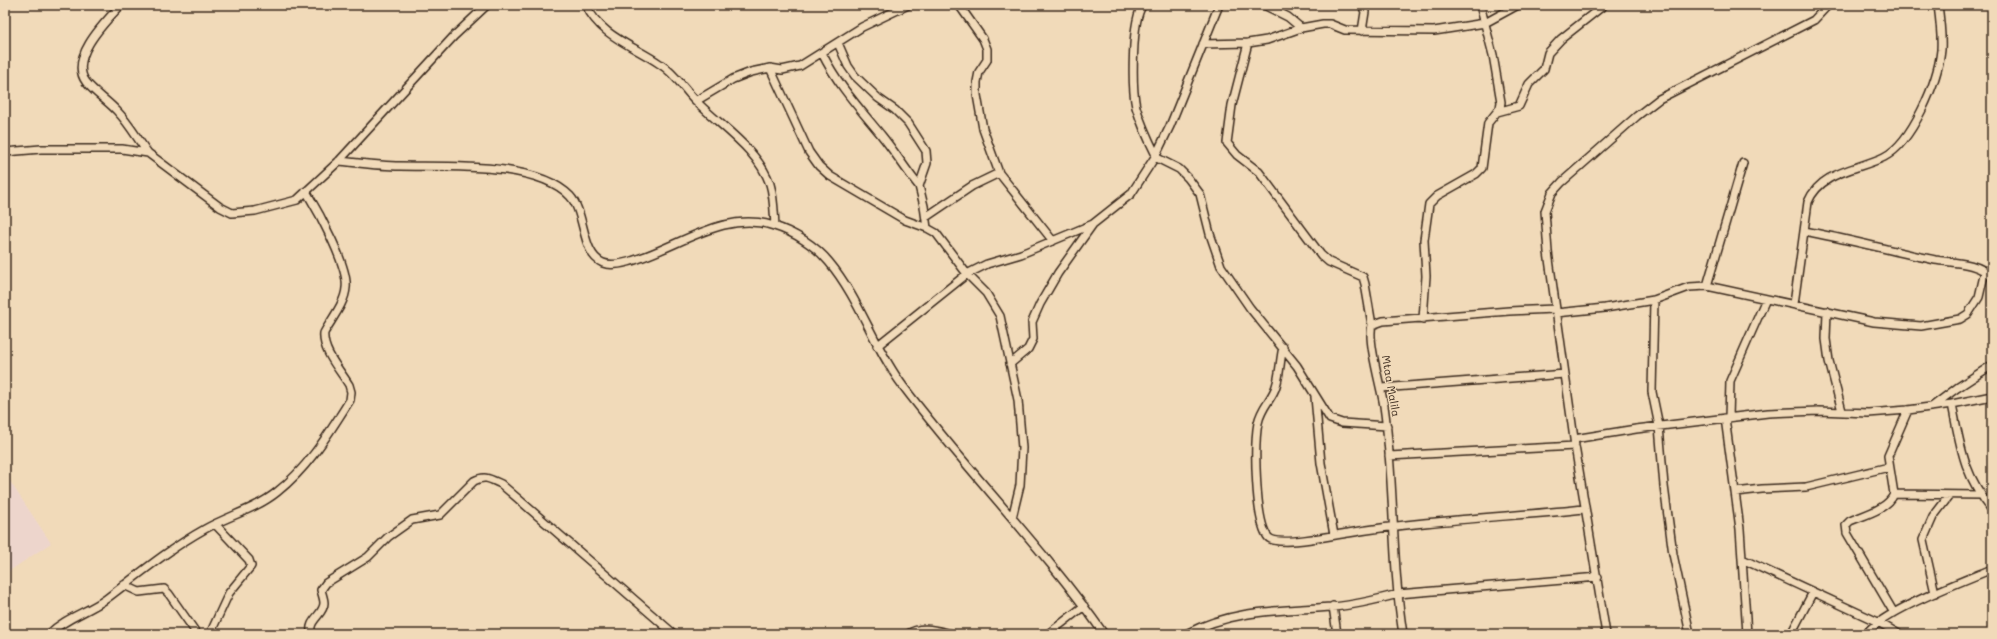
<svg xmlns="http://www.w3.org/2000/svg" width="1997" height="639" viewBox="0 0 1997 639" font-family="Mali,sans-serif">
<rect width="100%" height="100%" fill="#f1dab9"/>
<filter id="ink" filterUnits="userSpaceOnUse"><feTurbulence type="fractalNoise" baseFrequency=".025" numOctaves="2"/><feDisplacementMap in="SourceGraphic" scale="8" xChannelSelector="R" yChannelSelector="G"/><feConvolveMatrix kernelMatrix="1 2 1 2 8 2 1 2 1" color-interpolation-filters="sRGB"/></filter>
<g filter="url(#ink)">
<path fill="#edd5cc" d="M5 474 51 543 5 574Z"/>
<g fill="none" stroke-linecap="round" stroke-linejoin="round">
<g stroke="#3b2a1e" stroke-width="10">
<path id="minor" d="M121 5C106 21 68 58 86 82 95 93 108 101 117 111 129 123 138 140 148 153
M586 5C600 36 634 46 660 64 675 73 684 89 696 101 721 127 757 148 770 184 774 197 774 212 775 226
M959 5 983 39 987 49V60L979 72 977 82V95L983 129 999 173 1053 241
M1143 5C1131 19 1132 89 1136 107 1141 124 1148 139 1156 155
M1264 5 1288 17 1301 28
M1362 31 1365 12 1362 5
M838 43 848 66 855 76 878 98 895 110 908 123 926 151 927 163 919 186 924 206 927 228
M1248 43 1232 105 1227 143 1237 155 1259 172 1321 255 1329 262 1363 277 1365 284 1372 325
M1203 44 1248 43 1267 40 1301 28 1323 24H1330L1345 30 1434 31 1485 23 1518 5
M822 53C837 84 860 109 882 136 895 152 906 170 919 186
M770 68 809 152 819 166 830 176 905 220 927 228 936 233 967 274 986 293 1000 316 1018 400 1022 448 1020 485 1012 518
M696 101 733 79 751 72 770 68 782 70 800 66 862 27 908 5
M1497 112 1519 106 1529 84 1544 69 1548 53 1561 39 1604 5
M5 152 41 149H122L148 153 220 207 232 213 255 211 297 200 339 161 454 36 487 5
M1155 157 1179 169 1188 178 1200 194 1210 234 1221 266 1250 308 1297 366 1330 419 1342 423 1387 426
M339 161C359 163 380 166 400 166 446 167 537 161 570 196 586 213 581 254 603 263 610 266 620 264 628 262 676 249 724 209 774 226 794 232 816 246 829 262 860 299 874 348 903 386 967 471 1043 547 1104 634
M926 217 972 186 999 173
M1804 231C1848 239 1891 251 1935 260 1955 263 1977 262 1992 277
M1707 286 1743 163
M1654 300 1652 392 1659 426 1664 486 1673 554 1690 634
M1794 304 1808 202C1821 171 1857 170 1884 157 1912 143 1938 81 1941 50 1942 35 1940 20 1938 5
M1827 311 1826 339 1829 361 1842 411
M1556 313 1605 308 1654 300 1689 287 1707 286 1874 322 1921 326 1960 319 1968 314 1979 297 1985 271
M1423 319 1426 276 1424 240 1429 204 1437 196 1476 174 1482 168 1488 123 1500 108 1501 102 1493 55 1480 5
M877 346 967 274 987 264 1021 254 1093 224 1131 194 1155 157 1170 126 1219 5
M1283 347C1280 360 1280 374 1276 386 1273 398 1261 407 1258 423 1254 444 1255 521 1268 537 1277 548 1333 535 1348 533 1426 520 1506 517 1585 509
M1010 364 1028 349 1033 339 1032 322 1040 304 1058 273 1093 224
M1381 388 1565 374
M1315 397 1321 463 1334 535
M1952 404C1961 449 1963 473 1992 510
M1933 406 1957 388 1992 365
M1725 418 1740 529 1747 634
M1729 418 1730 381 1766 299
M1574 439 1636 429 1768 413 1819 411 1868 413 1908 410 1952 404 1992 396
M1389 456 1575 446
M1735 492 1762 489 1806 487 1889 467
M1894 494 1981 495
M1742 559 1878 622 1899 634
M124 585 139 592 164 589 169 594 197 634
M1935 593 1923 540 1933 517 1949 496
M1333 606 1337 634
M1894 613 1847 533 1846 525 1850 521C1864 515 1888 509 1894 494L1888 456 1908 410
M49 634C65 618 88 612 106 599 138 575 169 549 205 529 228 516 256 509 277 492 309 467 329 433 350 400L351 392 349 385C340 370 322 351 324 333 331 320 345 303 346 288 349 267 318 211 306 191
M210 634 229 593 251 566 249 560 215 524
M312 634C306 621 324 615 324 603 324 599 322 594 321 590L326 583 368 557 388 537 412 520 440 515 474 481C485 475 490 479 501 484L674 634
M908 634C921 625 938 631 952 634
M1048 634 1084 606
M1186 634C1234 609 1280 611 1332 607 1355 605 1376 600 1398 594L1598 577
M1403 634C1391 559 1395 481 1384 406 1381 387 1367 340 1372 325L1383 321 1509 311 1555 309
M1606 634 1575 446 1548 252 1545 211 1552 193 1562 182 1637 116 1659 99 1814 20 1828 5
M1791 634 1813 592
M1866 634C1883 611 1963 581 1992 569"/>
</g>
<use href="#minor" stroke="#f1dab9" stroke-width="7"/>
</g>
</g>
<g text-anchor="middle" stroke-width="3" stroke-linejoin="round" paint-order="stroke">
<g font-size="11" fill="#3b2a1e" stroke="#f1dab9">
<text transform="translate(1391 386) rotate(80)" y="4">Mtaa Malila</text>
</g>
</g>
<rect width="1997" height="639" fill="none" stroke="#f1dab9" stroke-width="20"/>
<rect x="10" y="10" width="1977" height="619" fill="none" stroke="#3b2a1e" stroke-width="1.5" filter="url(#ink)"/>
</svg>
